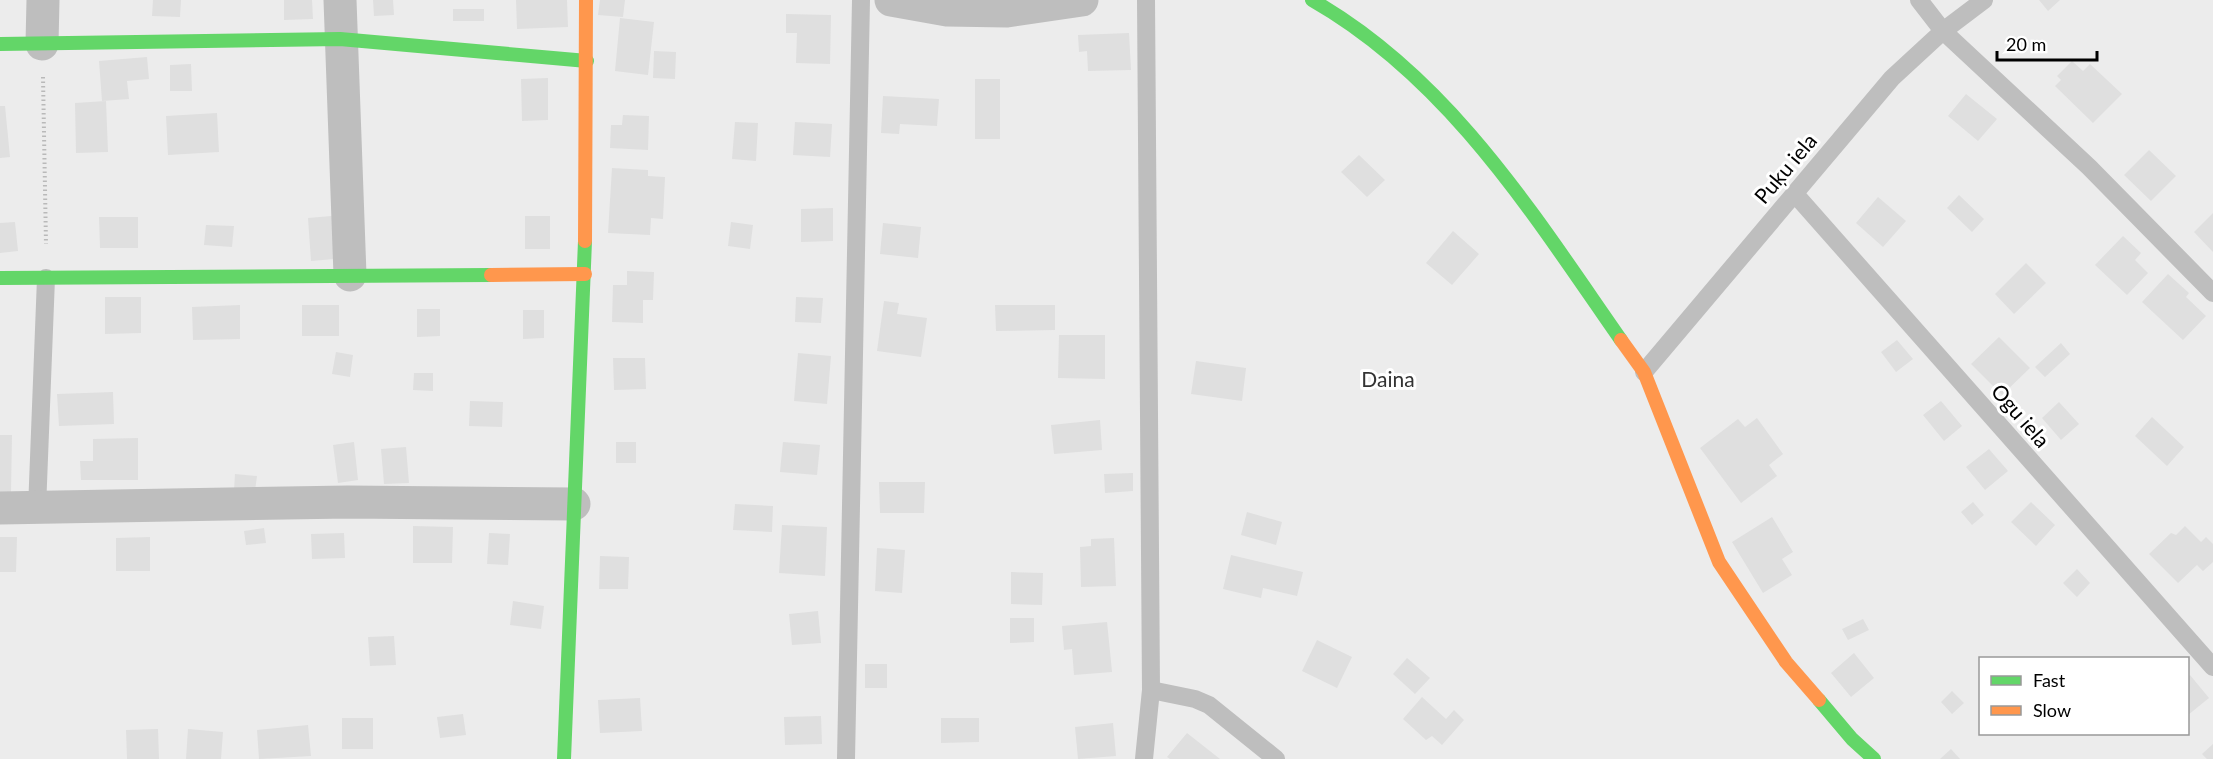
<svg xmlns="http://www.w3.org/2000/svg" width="2213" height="759" viewBox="0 0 2213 759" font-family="Lato,sans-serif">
<rect width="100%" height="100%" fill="#fff"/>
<path fill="#ececec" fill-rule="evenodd" d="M0 0H2213V759H0ZM1980 658H2188V734H1980Z"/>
<path fill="#dfdfdf" d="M153 0H181L180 17 152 16Z
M284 0H312L313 19 284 20Z
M373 0H393L394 15 374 16Z
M516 0H567L568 27 517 29Z
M600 0H625L623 17 598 15Z
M2039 0H2060L2048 11Z
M453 9H484V21H453Z
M786 14 831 15 830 64 796 63 797 33H786Z
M620 18 654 22 648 75 615 71Z
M1129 33 1131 70 1088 71 1087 51 1079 52 1078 35Z
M654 51 676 52 675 79 653 78Z
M147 57 149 79 127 81 129 99 102 101 99 61Z
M2072 61 2083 71 2090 64 2122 94 2093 123 2055 86 2061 80 2057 76Z
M191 64 192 91H170V65Z
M548 78V120L522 121 521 79Z
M975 79H1000V139H975Z
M1966 94 1997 119 1978 141 1948 116Z
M883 96 939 99 937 126 900 124 899 134 881 133Z
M106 101 108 152 76 153 75 103Z
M0 106H5L10 157 0 158Z
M217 113 219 152 168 155 166 116Z
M623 115 649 116 648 150 610 148 611 125H622Z
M735 122 758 123 756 161 732 159Z
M795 122 832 124 830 157 793 155Z
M2149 150 2176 176 2151 201 2124 175Z
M1359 155 1385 180 1367 197 1341 172Z
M612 168 648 170V176L665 177 663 219 651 218 650 235 608 233Z
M1959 195 1984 219 1972 232 1947 208Z
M1878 197 1906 221 1883 247 1856 223Z
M833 208V241L801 242V209Z
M2213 213V252L2194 232Z
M343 215 346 258 311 261 308 218Z
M525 216H550V249H525Z
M99 217H138V248H100Z
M15 222 18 251 0 253V223Z
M731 222 753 225 750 249 728 246Z
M883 223 921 227 918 258 880 254Z
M206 225 234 226 232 247 204 245Z
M1453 231 1479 254 1452 285 1426 263Z
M2123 236 2141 253 2135 260 2148 273 2127 295 2095 265Z
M2026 263 2046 283 2014 314 1995 294Z
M627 271 654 272 653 300H643V323L612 322 613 285H627Z
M2168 274 2189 293 2186 297 2206 316 2183 340 2142 302Z
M105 297H141V333L105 334Z
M796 297 823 298 821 323 795 322Z
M884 301 899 303 897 314 927 318 921 357 877 351Z
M240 305V339L193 340 192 307Z
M302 305H339V336H302Z
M995 305H1055V330L996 331Z
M417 309H440V336L417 337Z
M523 310H544V338L523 339Z
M1059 335H1105V379L1058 378Z
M1999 337 2030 368 2002 395 1971 364Z
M1897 340 1913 359 1896 372 1881 352Z
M2061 343 2070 354 2045 377 2035 367Z
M336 352 353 355 350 377 332 374Z
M798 353 831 356 827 404 794 401Z
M613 358H645L646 389 614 390Z
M1196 361 1246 368 1242 401 1191 394Z
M414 373H433V391L413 390Z
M113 392 114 424 59 426 57 394Z
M470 401 503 402 502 427 469 426Z
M1941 401 1962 426 1944 441 1923 415Z
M2059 402 2079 424 2061 440 2042 418Z
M2152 417 2184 447 2167 466 2135 436Z
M1757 418 1783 454 1769 465 1777 476 1741 503 1700 448 1738 419 1745 427Z
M1100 420 1102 450 1054 454 1051 425Z
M0 435H12L11 492H0Z
M138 438V480H81L80 461H93V439Z
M354 442 358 480 338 483 333 445Z
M616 442H636V463H616Z
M783 442 820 445 817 475 780 472Z
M406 447 409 483 384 484 381 449Z
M1989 449 2008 471 1985 490 1966 467Z
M1133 473V491L1105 493 1104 474Z
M235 474 257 476 255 491 234 490Z
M879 482H925L924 513H880Z
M1973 502 1984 515 1972 525 1961 512Z
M2031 502 2055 525 2036 546 2011 522Z
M735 504 773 506 772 532 733 530Z
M1247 512 1282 522 1276 545 1241 535Z
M1772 517 1793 552 1782 559 1792 575 1763 593 1732 542Z
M782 525 827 527 825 576 779 573Z
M413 526 453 527 452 563H413Z
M2185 526 2201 542 2206 537 2213 544V562L2203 571 2197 565 2178 583 2149 554 2171 533 2176 535Z
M264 528 266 543 246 545 244 531Z
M344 533 345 558 312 559 311 534Z
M489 533 510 534 508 565 487 564Z
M0 537H17L16 572H0Z
M150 537V571H116V538Z
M1114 538 1116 586 1081 587 1080 547 1091 546V539Z
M877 548 905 550 902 593 875 591Z
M1231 555 1303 572 1297 596 1263 588 1261 598 1223 589Z
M600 556 629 557 628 589H599Z
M2077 569 2090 583 2077 597 2063 583Z
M1011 572 1043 573 1042 605 1011 604Z
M513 601 544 606 541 629 510 625Z
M818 611 821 643 792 645 789 614Z
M1010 618H1034V642L1010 643Z
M1863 619 1869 630 1848 640 1842 629Z
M1107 622 1112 672 1074 675 1072 649 1064 650 1062 626Z
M394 636 396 665 370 666 368 637Z
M1317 640 1352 657 1337 688 1302 671Z
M1854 653 1874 678 1851 697 1831 673Z
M1407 658 1430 678 1415 694 1393 674Z
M865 664H887V688H865Z
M2190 675 2209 698 2188 715V677Z
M1952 691 1964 703 1952 714 1941 702Z
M1422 697 1446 719 1454 710 1464 720 1442 745 1432 736 1426 740 1403 719Z
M640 698 642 731 600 733 598 700Z
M463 714 466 735 440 738 437 717Z
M821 716 822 744 785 745 784 717Z
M342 718H373V749H342Z
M941 718H979V742L941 743Z
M1113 723 1116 756 1078 759 1075 727Z
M308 725 311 756 259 759 257 730Z
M158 729 159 759H127L126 730Z
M188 729 223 732 221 759H186Z
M1187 733 1220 759H1170L1167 757Z
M2213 744V759H2207L2202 754Z
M1951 749 1960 759H1940Z"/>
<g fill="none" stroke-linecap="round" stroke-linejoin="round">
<path stroke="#b9b9b9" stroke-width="4" stroke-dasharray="1.5 3" stroke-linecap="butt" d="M43 77 46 244"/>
<path stroke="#bebebe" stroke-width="18" d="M1984 0 1943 31 2089 167 2213 293
M1795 194 2213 667
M1644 372 1892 78 1943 31 1919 0
M37 509 46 278
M1151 690 1195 699 1209 705 1276 759
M846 759 861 0
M1144 759 1151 690 1146 0"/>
<path stroke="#bebebe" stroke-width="33" d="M340 0 350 275
M891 0 947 10 1007 11 1082 0
M42 44 43 0
M0 508 348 502 574 504"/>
<path stroke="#63d668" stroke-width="14" d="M1312 0C1449 78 1533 214 1621 340
M0 44 340 39 587 61
M0 278 491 275
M1819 700 1852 739 1874 759
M564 759 585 241"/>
<path stroke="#ff974d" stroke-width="14" d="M585 241 586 0
M491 275 585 274
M1621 340 1644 372 1719 562 1786 662 1819 700"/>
</g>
<g text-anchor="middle" stroke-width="6" stroke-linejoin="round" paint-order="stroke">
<g font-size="21" fill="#000" stroke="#fff">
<text transform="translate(1786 169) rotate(-50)" y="7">Puķu iela</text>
<text transform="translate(2020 416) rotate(49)" y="7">Ogu iela</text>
</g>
<g font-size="21" fill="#333" stroke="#fff">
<text x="1388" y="387">Daina</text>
</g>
</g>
<rect x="1979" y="657" width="210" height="78" fill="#ffffff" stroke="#999999" stroke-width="1.5"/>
<rect x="1991" y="676" width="30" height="9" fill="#63d668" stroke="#999999" stroke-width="1.5"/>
<text x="2033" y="687" font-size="18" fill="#000000">Fast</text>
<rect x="1991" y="706" width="30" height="9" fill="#ff974d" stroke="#999999" stroke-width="1.5"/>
<text x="2033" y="717" font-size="18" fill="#000000">Slow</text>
<path d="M1997 51v9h100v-9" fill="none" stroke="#000000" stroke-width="3"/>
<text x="2006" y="51" font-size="18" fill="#000000" stroke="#ffffff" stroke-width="4.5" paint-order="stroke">20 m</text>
</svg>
